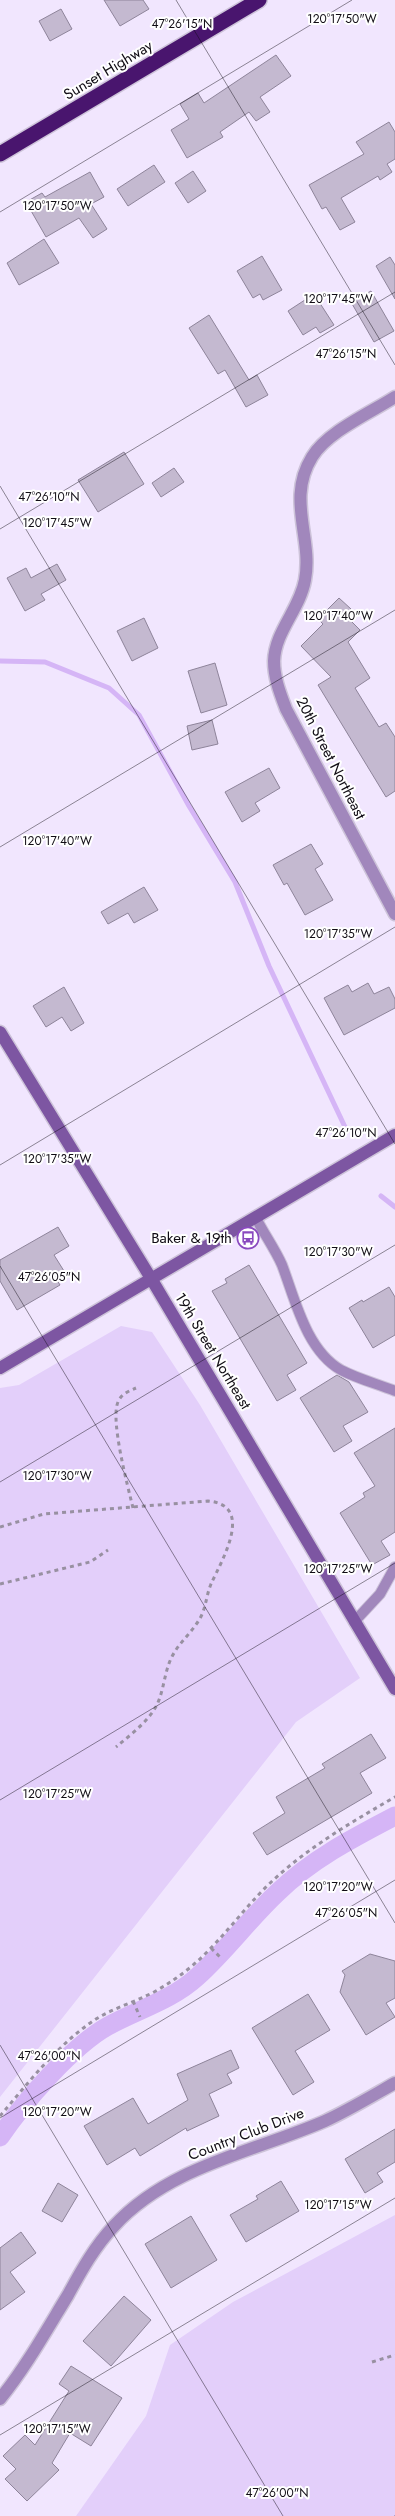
<svg xmlns="http://www.w3.org/2000/svg" width="395" height="2516" viewBox="0 0 395 2516" font-family="Jost,sans-serif">
<rect width="100%" height="100%" fill="#f1e6fe"/>
<path fill="#e3cffa" d="M121 1326 152 1332 200 1405 360 1678 296 1722 0 2097V1388L19 1385Z
M395 2215V2516H76L146 2416 170 2345 233 2302Z"/>
<g fill="none" stroke-linecap="round" stroke-linejoin="round">
<path stroke="#d5b5f6" stroke-width="5" d="M0 661 45 662 109 688 139 715 189 806 235 882 269 966 345 1127
M381 1196 395 1207"/>
<path stroke="#d5b5f6" stroke-width="19" d="M0 2137C23 2103 72 2046 108 2026 137 2010 172 2000 197 1977 226 1951 249 1919 278 1892 312 1859 353 1838 395 1816"/>
</g>
<path fill="#c4b9d0" stroke="#8e849a" d="M104 0H143L149 9 120 26Z
M61 9 72 29 50 41 39 21Z
M276 55 291 76 260 97 270 112 256 121 249 112 220 132 223 137 187 158 171 130 189 119 180 104 198 93 204 103Z
M389 122 395 132V159L387 164 392 172 380 180 378 176 341 198 355 222 340 230 326 207 322 209 309 185 364 154 356 142Z
M154 165 165 182 128 206 117 189Z
M193 171 206 191 188 203 175 183Z
M90 172 104 197 91 204 107 229 93 238 79 218 46 237 26 202 42 193 45 197Z
M44 239 59 263 19 285 7 263Z
M262 256 282 290 263 300 260 294 253 298 237 271Z
M390 257 395 265V299L376 266Z
M371 291 394 331 374 342 351 302Z
M314 294 334 325 320 333 316 327 303 335 288 311Z
M209 315 249 380 257 375 268 395 246 407 225 370 218 374 189 328Z
M124 452 144 484 98 512 78 480Z
M174 468 184 482 161 497 152 483Z
M57 564 66 580 41 594 45 600 25 611 7 578 26 568 31 578Z
M339 598 351 609 345 615 360 630 348 642 370 678 355 688 379 727 386 723 395 737V791L386 797 318 685 331 677 301 646 323 624 318 619Z
M144 618 158 648 132 661 117 631Z
M215 663 227 705 201 713 188 671Z
M212 720 218 744 192 750 187 726Z
M269 768 280 788 255 803 260 811 242 822 225 792Z
M311 844 323 864 315 869 333 900 305 915 287 883 284 885 273 865Z
M144 887 158 910 134 923 128 913 108 924 101 912Z
M368 983 374 994 389 987 395 999V1008L344 1035 324 998 348 985 352 992Z
M64 987 84 1023 71 1031 62 1017 46 1027 33 1006Z
M58 1227 69 1246 54 1255 64 1271 55 1277 60 1285 17 1310 0 1281V1260Z
M249 1265 307 1363 287 1375 296 1390 277 1401 212 1291 227 1283 225 1279Z
M389 1287 395 1297V1335L373 1348 349 1308 362 1300 363 1302Z
M337 1375 349 1382 368 1412 343 1426 352 1441 334 1452 300 1398Z
M395 1428V1532L381 1541 390 1555 372 1565 340 1513 365 1497 363 1493 375 1486 354 1453Z
M371 1734 386 1758 360 1773 372 1793 267 1855 253 1833 285 1813 276 1797 325 1768 322 1764Z
M370 1954 395 1961V1998L386 2003 395 2017 366 2035 340 1992 345 1975 342 1971Z
M308 1994 330 2030 295 2051 314 2082 293 2095 252 2028Z
M231 2050 239 2068 227 2074 232 2083 209 2094 219 2116 187 2131 186 2128 140 2156 135 2148 107 2165 84 2126 133 2098 148 2124 188 2100 177 2074Z
M395 2129V2162L377 2173 383 2182 365 2193 345 2159Z
M281 2181 299 2211 246 2242 230 2215 258 2199 256 2196Z
M58 2183 78 2195 62 2222 42 2211Z
M191 2216 217 2260 171 2288 145 2244Z
M21 2232 36 2253 10 2272 25 2292 0 2310V2248Z
M124 2296 151 2320 111 2366 83 2341Z
M71 2366 122 2398 91 2446 70 2433 52 2463 59 2470 27 2501 5 2479 16 2469 3 2456 25 2435 35 2445 69 2391 59 2384Z"/>
<g fill="none" stroke-linecap="round" stroke-linejoin="round">
<g stroke="#cdc3d9" stroke-width="12">
<path id="lane" d="M256 1218C264 1234 275 1249 282 1265 295 1299 306 1350 341 1370 358 1379 378 1384 395 1391
M354 1622 380 1594 395 1567"/>
</g>
<g stroke="#cdc3d9" stroke-width="15">
<path id="street" d="M395 397C370 413 327 432 312 457 286 499 313 538 305 580 300 609 275 631 274 661 274 678 280 693 286 709L395 914
M0 2399C26 2367 46 2331 68 2295 81 2271 95 2246 114 2226 169 2166 254 2152 325 2121 349 2110 372 2096 395 2083"/>
</g>
<g stroke="#cdc3d9" stroke-width="15">
<path id="secondary" d="M0 1032 152 1280 395 1689
M0 1368 395 1135"/>
</g>
<g stroke="#cdc3d9" stroke-width="18">
<path id="highway" d="M0 154 259 0"/>
</g>
<path stroke="#9890a1" stroke-width="3" stroke-dasharray="4 4" stroke-linecap="butt" d="M133 1508C128 1487 110 1420 118 1402 121 1394 129 1391 136 1388
M0 1527 44 1514 208 1501C255 1505 222 1560 211 1584 206 1596 206 1609 199 1620 192 1632 181 1641 174 1653 163 1671 165 1693 154 1710 144 1725 129 1736 116 1747
M0 1584 90 1562 108 1550
M211 1948 221 1958
M133 2001 140 2017
M0 2116C29 2082 58 2044 96 2019 114 2008 135 2002 154 1992 168 1984 180 1976 192 1966 220 1942 241 1912 267 1886 305 1849 350 1823 395 1797
M372 2362 395 2355"/>
<use href="#lane" stroke="#a187bc" stroke-width="10"/>
<use href="#street" stroke="#a187bc" stroke-width="12"/>
<use href="#secondary" stroke="#7d56a2" stroke-width="12"/>
<use href="#highway" stroke="#49156e" stroke-width="15"/>
</g>
<path fill="none" stroke="#100c14" stroke-width="1" stroke-opacity="0.45" d="M176 0 395 365M0 212 352 0M0 486 395 1144M0 529 395 292M0 847 395 610M0 1165 395 927M0 1266 395 1923M0 1482 395 1245M0 1800 395 1563M0 2045 283 2516M0 2118 395 1880M0 2435 395 2198M394 2516H395"/>
<defs>
<g id="bus-ring" transform="scale(1.125)"><circle r="9.5" fill="#fff" stroke="#8a4abf" stroke-width="1.5"/><path d="M-5-6H5V4H4V6H2V4H-2V6H-4V4H-5ZM-3.5-4V0h7V-4ZM-3.5 1.2v1.5H-2V1.2ZM2 1.2v1.5H3.5V1.2Z" fill="#8a4abf"/></g>
</defs>
<g fill-rule="evenodd">
<use href="#bus-ring" x="248" y="1238"/>
</g>
<g text-anchor="middle" stroke-width="4" stroke-linejoin="round" paint-order="stroke">
<g font-size="15" fill="#100c14" stroke="#fff">
<text transform="translate(108 70) rotate(-31)" y="5">Sunset Highway</text>
<text transform="translate(331 758) rotate(63)" y="5">20th Street Northeast</text>
<text transform="translate(213 1351) rotate(59)" y="5">19th Street Northeast</text>
<text transform="translate(246 2134) rotate(-21)" y="5">Country Club Drive</text>
</g>
<g font-size="15" fill="#100c14" stroke="#fff" text-anchor="end">
<text x="232" y="1243">Baker &amp; 19th</text>
</g>
</g>
<g font-size="12" text-anchor="middle" fill="#100c14" stroke="#fff" stroke-width="4" stroke-linejoin="round" paint-order="stroke">
<text x="342" y="23">120°17'50"W</text>
<text x="182" y="28">47°26'15"N</text>
<text x="57" y="210">120°17'50"W</text>
<text x="338" y="303">120°17'45"W</text>
<text x="346" y="358">47°26'15"N</text>
<text x="49" y="501">47°26'10"N</text>
<text x="57" y="527">120°17'45"W</text>
<text x="338" y="620">120°17'40"W</text>
<text x="57" y="845">120°17'40"W</text>
<text x="338" y="938">120°17'35"W</text>
<text x="346" y="1137">47°26'10"N</text>
<text x="57" y="1163">120°17'35"W</text>
<text x="338" y="1256">120°17'30"W</text>
<text x="49" y="1281">47°26'05"N</text>
<text x="57" y="1480">120°17'30"W</text>
<text x="338" y="1573">120°17'25"W</text>
<text x="57" y="1798">120°17'25"W</text>
<text x="338" y="1891">120°17'20"W</text>
<text x="346" y="1917">47°26'05"N</text>
<text x="49" y="2060">47°26'00"N</text>
<text x="57" y="2116">120°17'20"W</text>
<text x="338" y="2209">120°17'15"W</text>
<text x="57" y="2433">120°17'15"W</text>
<text x="277" y="2497">47°26'00"N</text>
</g>
</svg>
